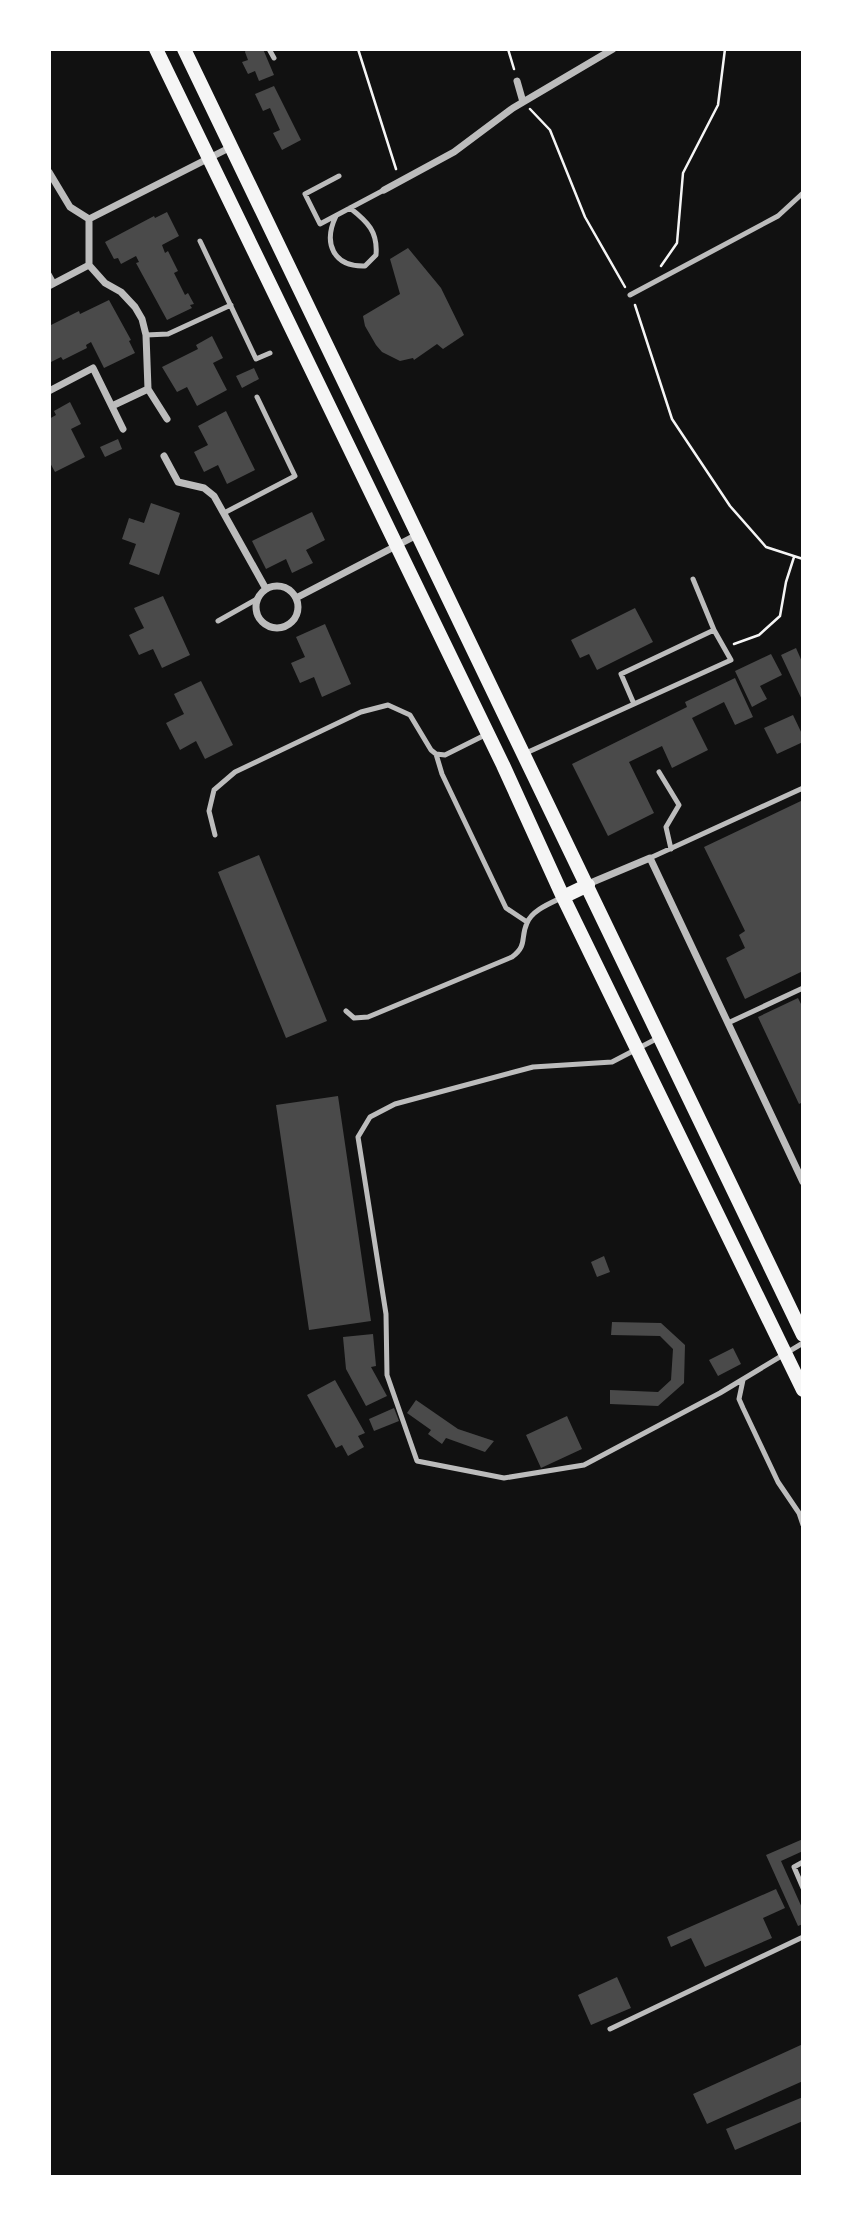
<svg xmlns="http://www.w3.org/2000/svg" width="852" height="2226" viewBox="0 0 852 2226" font-family="'Varela Round',sans-serif">
<rect width="100%" height="100%" fill="#111"/>
<path fill="#4a4a4a" d="M246 49H263L274 75 259 81 255 71 248 74 242 62 248 60 245 52Z
M274 86 301 140 282 150 273 133 280 130 270 108 263 111 255 94Z
M167 212 179 236 162 245 165 253 168 251 178 271 174 273 185 295 188 293 194 304 190 305 192 308 167 320 136 263 139 262 136 256 121 264 118 258 114 259 105 242 154 216 155 218Z
M408 248 441 288 464 335 443 349 437 344 414 360 413 358 400 361 382 352 376 345 365 326 363 316 400 294 390 259Z
M109 300 131 340 129 341 135 353 104 368 91 342 86 345 87 348 63 360 61 357 49 363V326L79 311 80 314Z
M212 336 223 358 213 363 227 390 197 406 187 387 177 392 162 367 198 349 196 345Z
M254 368 259 379 242 388 236 376Z
M70 402 81 424 71 429 85 457 55 472 49 461V419L56 415 54 411Z
M226 411 255 470 227 484 218 465 204 472 194 452 208 445 198 426Z
M118 439 122 449 105 457 100 447Z
M151 503 180 513 159 575 129 564 136 544 122 539 129 518 144 523Z
M312 512 325 540 306 550 313 563 292 573 286 559 266 569 252 541Z
M163 596 190 655 162 668 153 649 139 655 129 635 144 628 134 608Z
M635 608 653 642 597 670 589 654 580 658 571 640Z
M325 624 351 684 322 697 314 677 300 683 291 663 305 657 296 637Z
M796 648 803 664V702L781 655Z
M771 654 782 675 760 686 767 699 752 707 735 671Z
M735 678 753 717 735 725 724 702 692 718 708 750 672 768 662 746 629 762 654 813 608 836 572 764 687 707 685 702Z
M201 681 233 745 205 759 196 741 180 750 166 723 184 714 174 694Z
M793 715 803 736V742L777 754 764 728Z
M803 800V971L745 999 726 958 745 948 739 935 745 931 704 847Z
M259 855 327 1021 286 1038 218 872Z
M798 998 803 1008V1102L799 1104 758 1017Z
M338 1096 371 1321 309 1330 276 1105Z
M604 1256 610 1272 597 1277 591 1262Z
M612 1322 661 1323 685 1345 684 1383 658 1406 610 1404V1390L658 1392 671 1380 673 1349 660 1336 611 1335Z
M373 1334 376 1366 371 1367 387 1396 366 1406 346 1369 343 1337Z
M733 1348 741 1364 718 1376 709 1360Z
M335 1380 365 1433 358 1436 364 1447 348 1456 342 1445 336 1448 307 1395Z
M416 1400 458 1429 494 1441 485 1452 446 1438 442 1444 428 1434 431 1430 407 1413Z
M394 1408 399 1421 374 1431 369 1419Z
M567 1416 582 1449 541 1468 526 1435Z
M803 1839V1851L781 1861 803 1910V1924L798 1926 766 1855Z
M776 1889 785 1908 763 1918 772 1938 705 1967 691 1938 671 1947 667 1937Z
M617 1977 631 2008 591 2025 578 1995Z
M803 2044V2081L707 2124 693 2094Z
M803 2097V2121L735 2150 726 2129Z"/>
<g fill="none" stroke-linecap="round" stroke-linejoin="round">
<path stroke="#f5f5f5" stroke-width="2.5" d="M358 49 396 169
M508 49 514 69
M530 109 550 130 585 217 625 287
M661 266 677 243 683 173 718 105 725 49
M635 305 672 419 730 506 766 547 803 559
M734 644 759 635 780 616 786 582 794 557"/>
<path stroke="#bcbcbc" stroke-width="5" d="M269 49 274 58
M339 176 305 194 320 224 384 190
M336 216C323 243 333 267 365 266L376 255C378 232 368 222 350 208
M200 241 256 359 270 353
M49 274 54 283
M630 295 778 216 803 193
M146 335 168 334 231 305
M224 513 295 476 257 397
M218 621 257 599
M634 704 621 674 714 630 693 579
M526 753 731 660 714 630
M436 754 442 774 506 908 527 922
M659 772 679 805 666 827 671 849
M215 835 209 811 214 790 235 772 361 712 388 705 410 715 431 750 436 754 445 755 487 734
M650 858 803 788
M346 1011 354 1018 368 1017 512 957C528 945 520 938 527 923 532 910 551 903 563 897
M728 1023 803 988
M658 1038 612 1062 533 1067 395 1104 370 1117 358 1137 386 1314 387 1375 417 1461 504 1478 584 1465 720 1393 803 1343
M743 1380 739 1399 743 1408 778 1482 799 1513 803 1525
M803 1862 794 1867 803 1888
M610 2029 803 1937"/>
<path stroke="#bcbcbc" stroke-width="7" d="M517 81 523 102
M49 172 70 207 89 219
M384 190 454 152 513 108 613 49
M49 286 89 265
M49 391 93 368 123 429
M112 406 148 389
M167 419 148 389 146 335 142 319 135 307 121 292 105 283 89 265V219L229 148
M164 456 178 482 204 488 214 496 266 589
M256 607a21 21 0 1 1 42 0a21 21 0 1 1-42 0Z
M296 598 417 535
M588 884 650 858 803 1182"/>
<path stroke="#f5f5f5" stroke-width="14" d="M156 49 503 765 563 897 803 1390
M184 49 803 1335
M563 897 588 885"/>
</g>
<rect width="852" height="2226" fill="none" stroke="#ffffff" stroke-width="102"/>
</svg>
